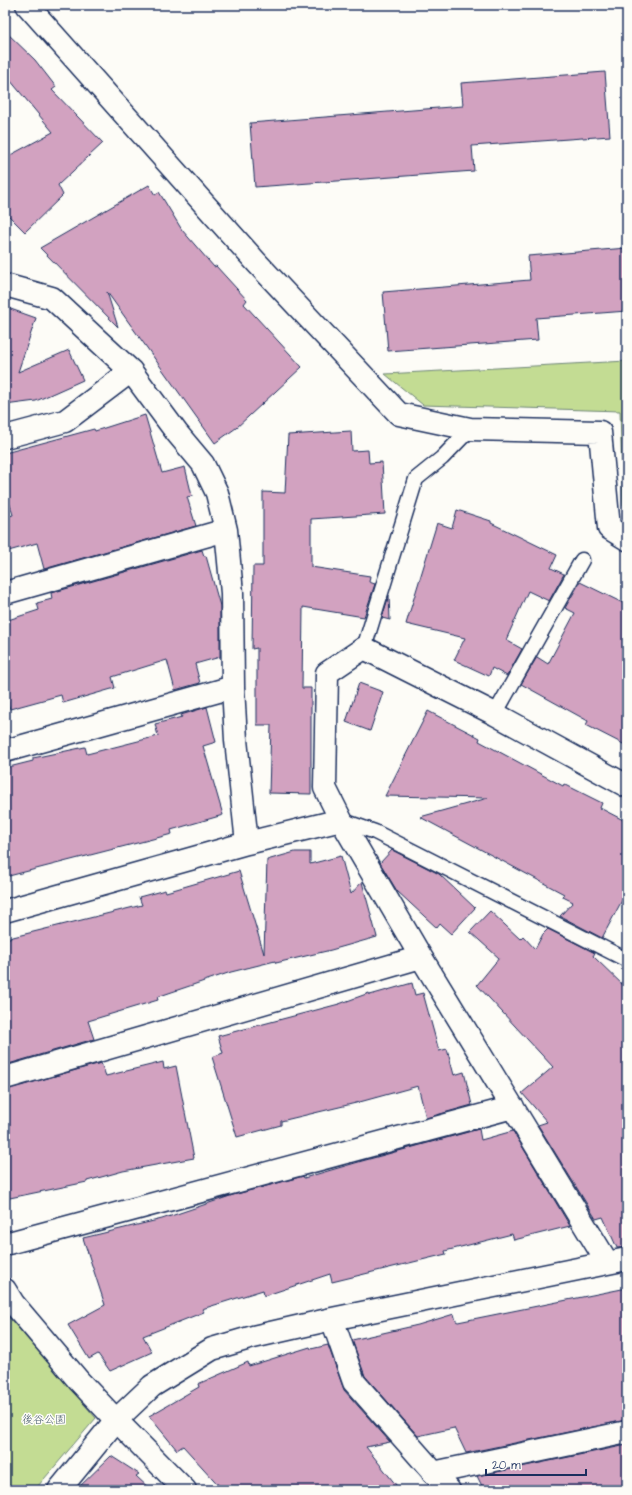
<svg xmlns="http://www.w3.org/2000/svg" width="632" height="1495" viewBox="0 0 632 1495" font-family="'Architects Daughter','Klee One',sans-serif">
<rect width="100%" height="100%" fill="#fdfcf7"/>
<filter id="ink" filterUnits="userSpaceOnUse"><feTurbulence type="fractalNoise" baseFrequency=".025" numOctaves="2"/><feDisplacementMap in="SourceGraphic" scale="8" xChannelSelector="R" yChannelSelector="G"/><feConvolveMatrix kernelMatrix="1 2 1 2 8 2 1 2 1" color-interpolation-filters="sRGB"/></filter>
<g filter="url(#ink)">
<path fill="#c3dc93" stroke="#6f8678" d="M627 361V511L623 506 620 411 423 405 385 374Z
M5 1313 96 1418 38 1486 36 1490H5Z"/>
<path fill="#d2a2c0" stroke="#1b2f5e" d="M5 31 35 60 56 87 52 90 103 143 58 185 63 195 25 232 5 212V158L53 132 5 74Z
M605 72 610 136 472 146 474 171 255 187 250 123 463 106 461 83Z
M149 185 155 195 159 192 182 230 214 267 216 266 247 300 244 304 302 367 236 428 215 443 107 292 118 327 40 248Z
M627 248V311L536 318 538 340 388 351 383 292 530 280 528 256Z
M5 307 36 318 18 372 69 350 83 380 36 401 5 405Z
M145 415 162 473 185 467 192 496 187 497 196 526 44 569 37 543 5 552V517L13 515 5 488V453L94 429 95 431Z
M351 431 352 451 368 450 369 463 382 462 385 514 311 519V567L370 576 369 582 375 584 364 617 303 607 302 688H311V794L269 793 271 725H257V648L252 649 253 566H263V492L285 493 288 435Z
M457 510 491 521V523L557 555 551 568 564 574 549 601 528 591 506 640 522 649 507 676 492 668 489 676 454 660 465 638 406 624 437 523 452 528Z
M202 550 204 556H206L220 606V657L195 664 200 683 175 690 167 660 112 677 115 688 63 703 61 695 10 709 5 692V621L39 610 37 603 52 599 51 593Z
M580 582 627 605V746L586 725 588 721 521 684 537 657 548 664 575 613 565 608Z
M389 595 390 620 382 618Z
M359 683 383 692 370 731 346 722Z
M207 707 216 742 203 746 223 815 171 830 172 834 5 877V768L33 761V758L85 747 87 754 158 736 155 724 182 717 181 715Z
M428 711 480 738 479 741 563 786 564 784 602 803 600 808 627 822V891L602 938 560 916 573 902 563 897 564 894 420 817 488 798 385 796Z
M392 850 439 874 475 908 451 934 440 924 437 928 397 891 380 863Z
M295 852H310V864L341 856 351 894 362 882 377 937 331 950 276 963 275 961 231 972 157 997 158 1000 88 1021 94 1039 5 1065V939L142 905 139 897 165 890 166 892 239 871 264 954 267 860Z
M490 911 520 939 523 936 535 949 543 934 548 929 595 953 593 956 627 989V1247L617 1248 603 1217 596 1219 538 1125 547 1122 522 1093 553 1067 477 985 499 958 470 932Z
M412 983 415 995 423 993 439 1051 447 1049 454 1075 464 1072 472 1105 426 1118 418 1086 356 1103 281 1121V1125L237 1137 212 1057 223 1053 218 1036 339 1004 369 993 370 995Z
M163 1062 164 1069 176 1066 194 1158 123 1171 87 1181V1182L5 1199V1090L101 1063 106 1076Z
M479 1129 481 1140 513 1131 570 1226 514 1240 512 1234 445 1251 446 1254 332 1282 330 1274 264 1296 263 1290 202 1309 204 1312 143 1336 152 1352 110 1371 98 1354 89 1359 68 1325 105 1305 83 1238 162 1219 233 1195 303 1176 304 1178 362 1161Z
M627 1288V1420L466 1453 454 1428 418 1436 365 1376 352 1340 418 1325 454 1314 456 1321 458 1322Z
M328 1345 344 1390 390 1442 366 1447 400 1490H223L183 1446 177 1450 149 1416 199 1387 198 1384 248 1362 249 1366 310 1347 311 1349Z
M627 1445V1490H484L477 1476Z
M111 1456 139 1474 136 1476 151 1490H76Z"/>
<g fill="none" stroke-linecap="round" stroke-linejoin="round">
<g stroke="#1b2f5e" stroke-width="17">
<path id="service" d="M364 648 416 479 442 458 470 429
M495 714 582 560
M341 820 375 832 627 960"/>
</g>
<g stroke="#1b2f5e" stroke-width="25">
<path id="minor" d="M27 5 257 263 399 414 470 429 600 432 609 528 627 539
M5 285 52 298 131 371 177 433 203 464 217 493 226 530 232 593 233 687 236 740 247 843
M5 437 65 421 131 371
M5 593 226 530
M5 751 233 687
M341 820 325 788 327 673 364 648 495 714 627 786
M5 911 247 843 341 820 421 957 607 1262
M5 1078 421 957
M5 1244 513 1107
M332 1319 354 1382 449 1490
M433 1473 627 1432
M59 1490 116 1420 152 1386 212 1349 253 1337 332 1319 627 1259"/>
</g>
<g stroke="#1b2f5e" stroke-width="25">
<path id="tertiary" d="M5 1290 13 1303 79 1381 116 1420 185 1490"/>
</g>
<use href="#service" stroke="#fdfcf7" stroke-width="14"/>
<use href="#minor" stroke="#fdfcf7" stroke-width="22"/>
<use href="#tertiary" stroke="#fdfcf7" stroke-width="22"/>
</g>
</g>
<g text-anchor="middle" stroke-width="3" stroke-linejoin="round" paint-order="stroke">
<g font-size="11" fill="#455a6b" stroke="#fdfcf7">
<text x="44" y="1423">後谷公園</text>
</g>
</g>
<rect width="632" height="1495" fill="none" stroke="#fdfcf7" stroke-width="20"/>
<rect x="10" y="10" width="612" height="1475" fill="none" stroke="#1b2f5e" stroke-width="1.5" filter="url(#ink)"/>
<path d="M486 1469v6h100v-6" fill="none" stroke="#1b2f5e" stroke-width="2"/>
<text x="492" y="1469" font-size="12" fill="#1b2f5e" stroke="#fdfcf7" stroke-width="3" paint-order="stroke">20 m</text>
</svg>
